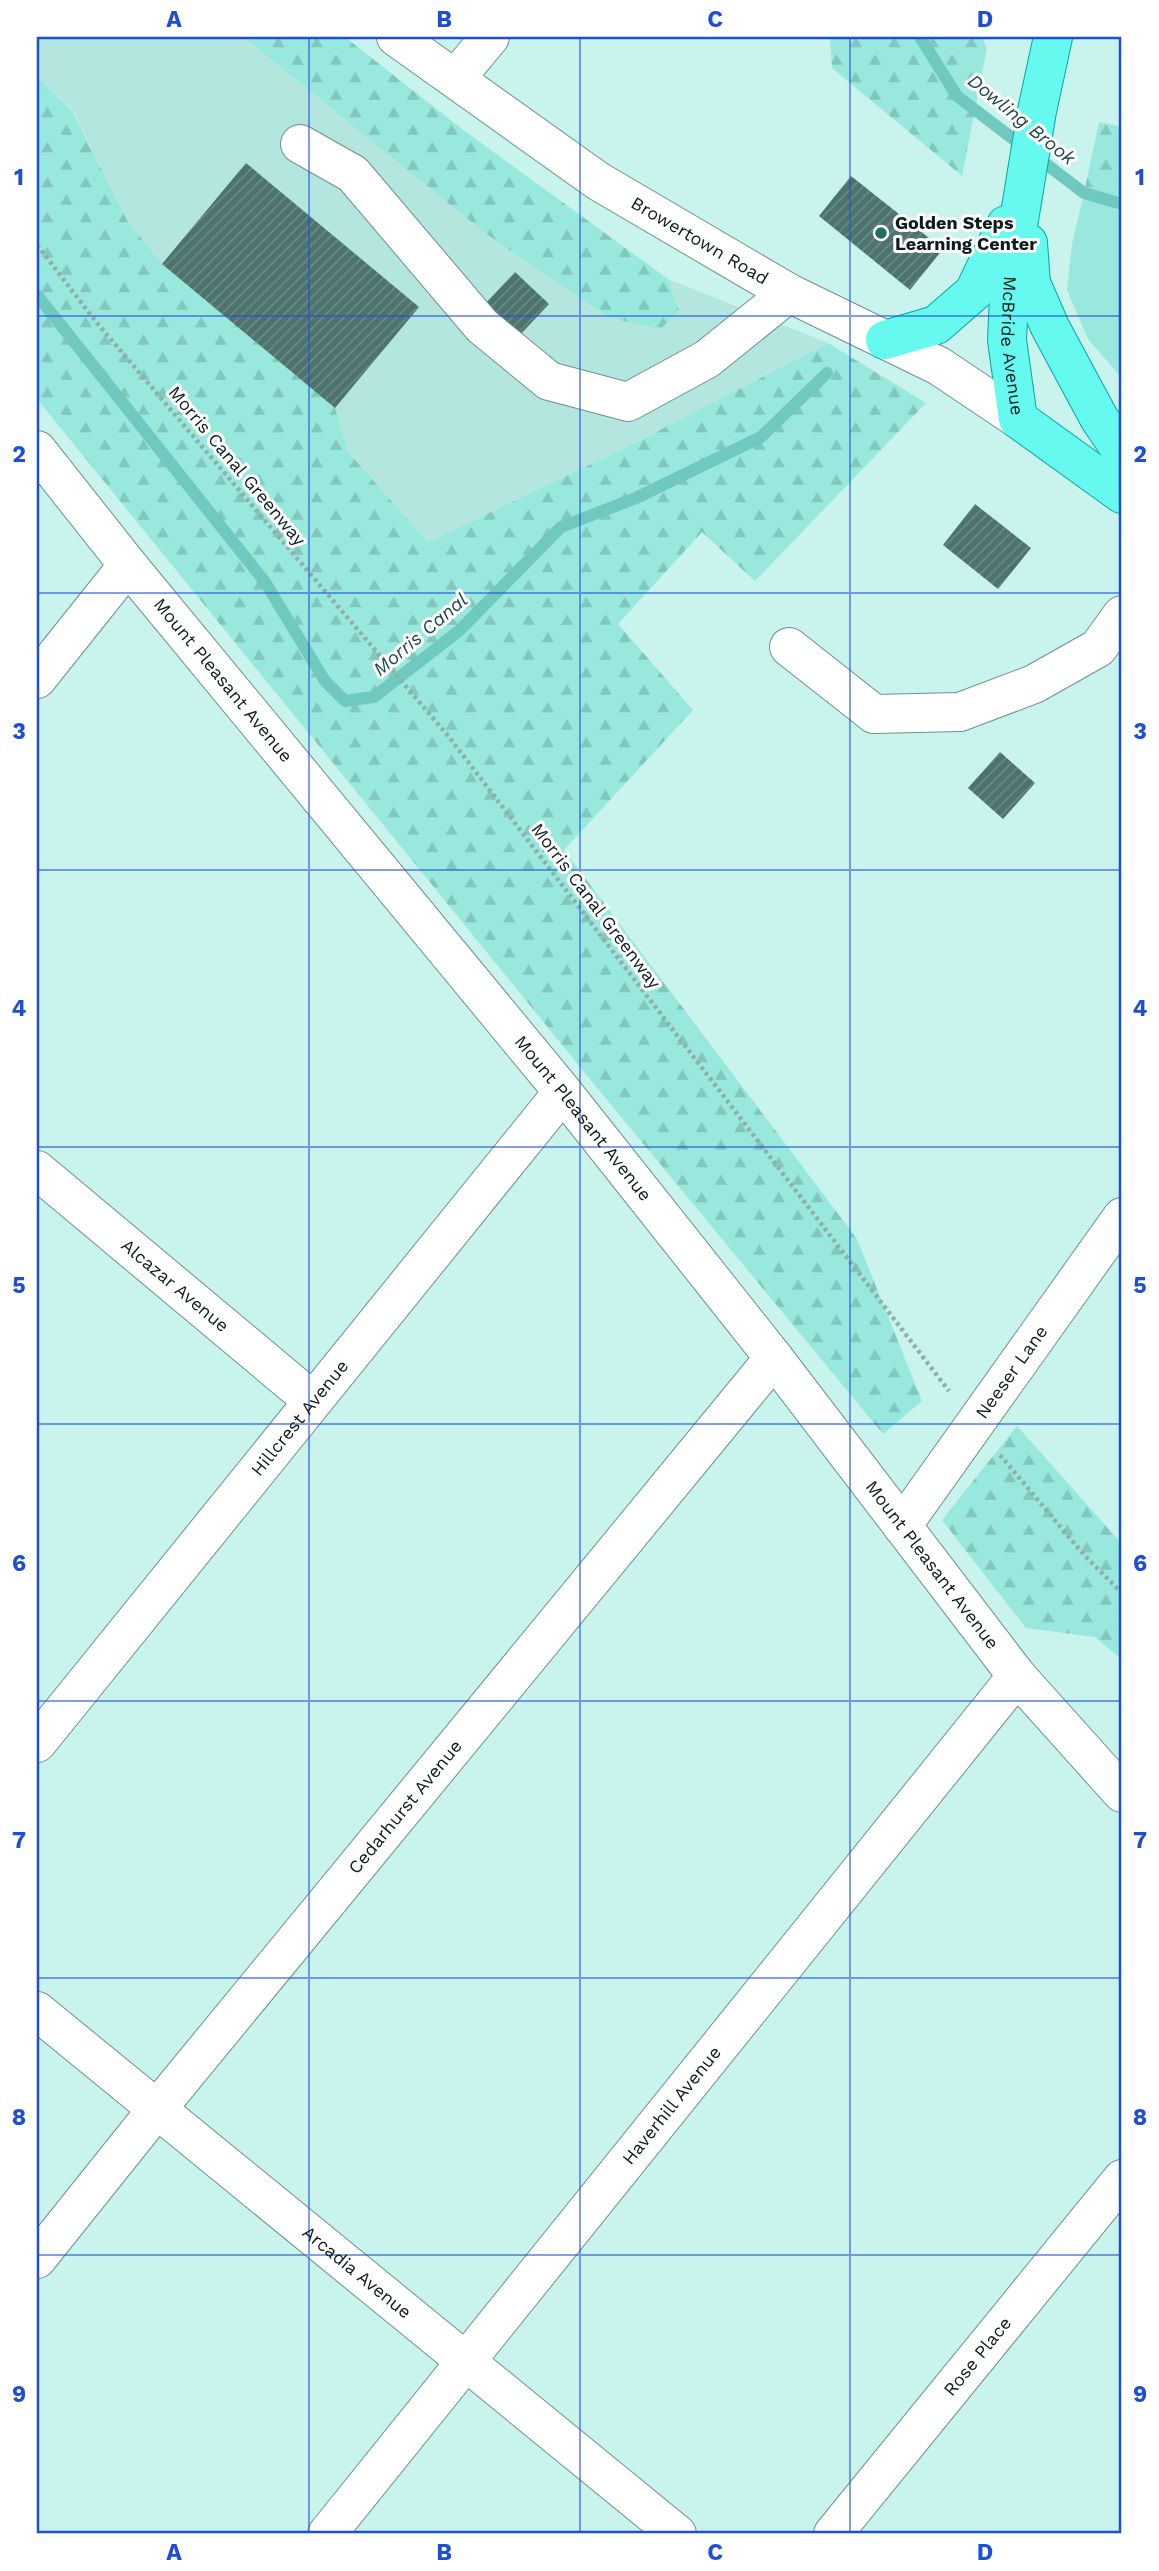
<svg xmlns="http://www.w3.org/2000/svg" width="1159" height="2571" viewBox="0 0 1159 2571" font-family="'Work Sans',sans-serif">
<defs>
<pattern id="forest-firs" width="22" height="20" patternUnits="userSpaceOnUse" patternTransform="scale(1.75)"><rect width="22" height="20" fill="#98e8dd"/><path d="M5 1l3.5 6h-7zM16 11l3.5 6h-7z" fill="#82c7bd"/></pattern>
<pattern id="building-hatch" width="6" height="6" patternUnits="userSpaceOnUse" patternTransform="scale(1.75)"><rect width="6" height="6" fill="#4d736e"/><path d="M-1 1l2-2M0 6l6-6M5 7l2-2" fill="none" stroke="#6c8985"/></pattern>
</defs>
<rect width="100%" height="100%" fill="#c9f3ed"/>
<path fill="#b3e6de" d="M37 37H244L338 112 679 310 668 279 828 343 631 445 428 542 348 452 335 408 162 264 128 222 74 112 37 77Z"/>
<path fill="#98e8dd" d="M1084 193 1122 204V378L1088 339 1067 290 1072 244Z"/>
<path fill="url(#forest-firs)" d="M244 37H345L462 129 668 279 679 310 661 329 610 318 485 233Z
M830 37H982L987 48 962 176 832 68Z
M37 77 73 112 128 222 162 264 335 408 348 452 428 542 631 445 828 343 926 403 755 581 702 532 618 624 693 710 564 850 857 1239 922 1401 883 1434 589 1078 37 399Z
M1099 122 1122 127V204L1084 193Z
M1017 1426 1122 1544V1660L1095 1637 1026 1628 942 1520Z"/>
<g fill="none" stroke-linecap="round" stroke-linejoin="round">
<path stroke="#6fc9be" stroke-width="12" d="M920 37 957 96 1084 193 1122 204
M37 295 265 582 325 681 345 701 374 697 460 630 561 527 636 498 761 437 827 373"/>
</g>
<path fill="url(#building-hatch)" d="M246 163 419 307 335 408 162 264Z
M851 176 943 249 910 290 819 216Z
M515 272 549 304 518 337 484 305Z
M975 504 1031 548 998 589 943 545Z
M1000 752 1035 783 1003 819 968 788Z"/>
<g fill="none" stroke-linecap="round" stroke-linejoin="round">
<g stroke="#6c938e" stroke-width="40">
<g id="minor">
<path id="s1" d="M396 37 598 181 789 293 939 366 1018 419"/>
<path d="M456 78 490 37"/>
<path d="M300 144 353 174 482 326 549 381 628 402 707 359 789 293"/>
<path id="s2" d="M37 450 128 565 563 1092 774 1358 1017 1676 1122 1793"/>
<path d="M789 647 874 714 960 712 1034 684 1098 648 1122 615"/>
<path d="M37 679 128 565"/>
<path id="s3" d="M37 1170 313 1401"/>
<path id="s4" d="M902 1526 1122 1217"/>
<path id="s5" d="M37 1743 563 1092"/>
<path id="s6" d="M37 2011 677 2534"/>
<path id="s7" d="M37 2259 157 2109 774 1358"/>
<path id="s8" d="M327 2534 1017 1676"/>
<path id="s9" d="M833 2534 1122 2179"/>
</g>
</g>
<g stroke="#05a99e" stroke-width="40">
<g id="major">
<path id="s10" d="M1053 37 1037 111 1010 274 1007 340 1018 419 1122 494"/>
<path d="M1028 243 1031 283 1050 327 1099 418 1122 452"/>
<path d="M885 340 936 325 974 292 1006 225"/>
</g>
</g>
<path stroke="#8eb0ab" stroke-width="4.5" stroke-dasharray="3.5 3.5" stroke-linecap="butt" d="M37 245 97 323 449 737 949 1391
M1000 1455 1085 1556 1122 1593"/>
<use href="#minor" stroke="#fff" stroke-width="38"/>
<use href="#major" stroke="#66f9ef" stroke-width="38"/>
</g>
<path fill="none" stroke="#1d4ed8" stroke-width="2" stroke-opacity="0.55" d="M309 37V2534M580 37V2534M850 37V2534M37 316H1122M37 593H1122M37 870H1122M37 1147H1122M37 1424H1122M37 1701H1122M37 1978H1122M37 2255H1122"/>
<circle fill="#236c64" stroke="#fff" stroke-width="2.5" cx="881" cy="233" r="7"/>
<g text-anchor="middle" stroke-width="6" stroke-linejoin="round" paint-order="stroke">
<g font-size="18" font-weight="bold" fill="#0d1d1b" stroke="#fff" text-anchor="start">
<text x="895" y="229">Golden Steps<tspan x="895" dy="21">Learning Center</tspan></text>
</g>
<g font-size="18" fill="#0d1d1b" stroke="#fff">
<text dy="6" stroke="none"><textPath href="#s1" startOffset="366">Browertown Road</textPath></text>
<text dy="6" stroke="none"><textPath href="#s10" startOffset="313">McBride Avenue</textPath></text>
<text transform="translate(237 466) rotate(50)" y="6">Morris Canal Greenway</text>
<text dy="6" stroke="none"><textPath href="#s2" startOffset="296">Mount Pleasant Avenue</textPath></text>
<text transform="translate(596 906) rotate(53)" y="6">Morris Canal Greenway</text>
<text dy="6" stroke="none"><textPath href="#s2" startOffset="863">Mount Pleasant Avenue</textPath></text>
<text dy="6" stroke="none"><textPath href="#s3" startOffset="180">Alcazar Avenue</textPath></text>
<text dy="6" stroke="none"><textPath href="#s4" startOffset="189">Neeser Lane</textPath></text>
<text dy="6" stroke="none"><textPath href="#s5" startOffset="418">Hillcrest Avenue</textPath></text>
<text dy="6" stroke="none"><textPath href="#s2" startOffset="1430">Mount Pleasant Avenue</textPath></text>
<text dy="6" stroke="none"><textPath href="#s7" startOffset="583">Cedarhurst Avenue</textPath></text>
<text dy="6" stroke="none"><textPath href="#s8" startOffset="550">Haverhill Avenue</textPath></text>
<text dy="6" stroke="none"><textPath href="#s6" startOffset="413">Arcadia Avenue</textPath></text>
<text dy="6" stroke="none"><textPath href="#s9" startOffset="229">Rose Place</textPath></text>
</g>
<g font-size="19" font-style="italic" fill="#1d4742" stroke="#fff">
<text transform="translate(1022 119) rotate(39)" y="7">Dowling Brook</text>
<text transform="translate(420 634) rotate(-40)" y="7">Morris Canal</text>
</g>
</g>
<rect width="1159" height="2571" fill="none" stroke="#ffffff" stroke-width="77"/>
<rect x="38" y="38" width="1082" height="2494" fill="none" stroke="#1d4ed8" stroke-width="2.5"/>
<g font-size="23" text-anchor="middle" font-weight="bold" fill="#1d4ed8">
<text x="174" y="27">A</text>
<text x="444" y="27">B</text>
<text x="715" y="27">C</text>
<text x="985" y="27">D</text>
<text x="19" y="185">1</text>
<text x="1140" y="185">1</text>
<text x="19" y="462">2</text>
<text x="1140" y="462">2</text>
<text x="19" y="739">3</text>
<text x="1140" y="739">3</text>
<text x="19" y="1016">4</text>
<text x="1140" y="1016">4</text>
<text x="19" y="1293">5</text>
<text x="1140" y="1293">5</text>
<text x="19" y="1571">6</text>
<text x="1140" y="1571">6</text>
<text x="19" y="1848">7</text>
<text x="1140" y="1848">7</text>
<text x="19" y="2125">8</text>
<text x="1140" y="2125">8</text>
<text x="19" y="2402">9</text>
<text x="1140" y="2402">9</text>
<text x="174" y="2560">A</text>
<text x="444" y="2560">B</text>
<text x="715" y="2560">C</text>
<text x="985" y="2560">D</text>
</g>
</svg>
